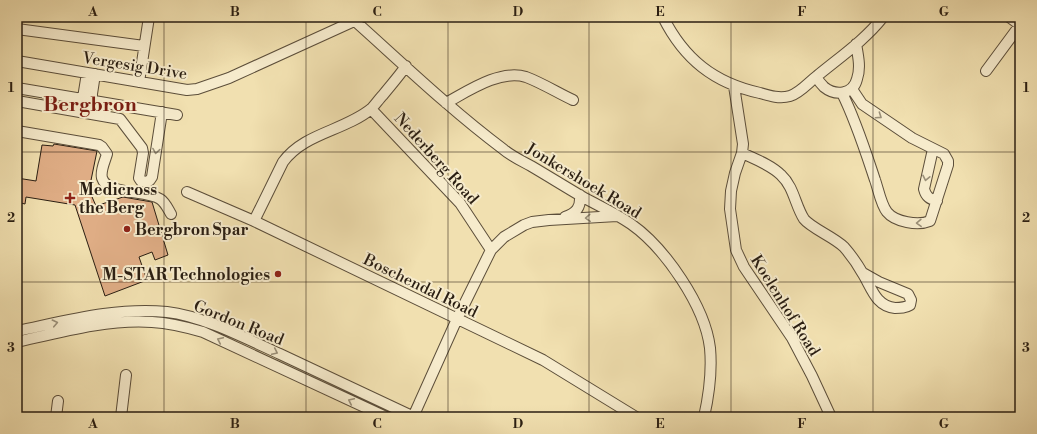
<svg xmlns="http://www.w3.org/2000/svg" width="1037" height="434" viewBox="0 0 1037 434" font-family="'Libre Bodoni',serif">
<rect width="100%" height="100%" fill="#f1e0b0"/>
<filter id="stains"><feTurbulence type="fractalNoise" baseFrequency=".005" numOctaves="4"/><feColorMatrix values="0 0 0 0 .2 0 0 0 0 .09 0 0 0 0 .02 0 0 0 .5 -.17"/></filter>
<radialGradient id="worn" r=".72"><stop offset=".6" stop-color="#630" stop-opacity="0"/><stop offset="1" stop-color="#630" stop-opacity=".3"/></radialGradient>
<path fill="#dfad85" stroke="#2a1e12" d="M54 144 97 151 89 190 96 206 123 197 152 202 168 255 155 260 152 252 139 257 147 280 105 296 75 205 26 197 25 204 17 202V178L36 181 42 145 53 146Z"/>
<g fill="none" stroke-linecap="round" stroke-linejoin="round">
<g stroke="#5c4e3a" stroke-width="12">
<path id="minor" d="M663 17C684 59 714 83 760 93 770 96 780 99 790 96 800 93 809 82 817 76 840 57 865 40 883 17
M1009 17 1020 25
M355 21C403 64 451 110 503 149 511 156 522 161 531 166 548 176 564 186 581 196 597 205 615 213 631 224 665 248 705 306 710 348 712 370 709 395 704 417
M17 29 144 46
M17 61 187 90 197 89 229 78 363 17
M986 71 1020 25
M816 77C818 80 821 84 824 87 835 96 853 95 857 79 861 68 858 55 856 44
M139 82 149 17
M734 86 743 144 742 153 735 173 731 191 730 209 736 250 744 267 792 338 812 376 831 417
M17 88 177 115
M842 93C856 121 865 150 875 180 878 188 881 205 887 212 895 222 918 226 930 221L948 165V161L944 154 912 138 862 104 852 89
M17 101 120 119 142 148 143 153 139 178 141 181 147 182 150 180 152 177 162 112
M446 103C468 91 500 69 526 77 542 83 558 93 573 100
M82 104 87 73
M90 107 95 74
M371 109 460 203 491 250
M17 131 99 145 102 147 107 154C105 161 100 171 102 178 107 195 147 190 160 199 165 202 168 209 171 214
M933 149 924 189C926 197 930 199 937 201
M742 153C755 159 771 165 781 175 794 187 795 205 804 219 811 228 834 237 844 247 851 255 858 265 863 274 872 289 876 306 895 308 901 308 905 308 910 305L911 300 908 294 879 282 863 273
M187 192 254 221 543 360 636 417
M565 217C576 213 581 208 580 195
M254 221 283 162C304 133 344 131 371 109 375 105 379 99 383 95 391 85 399 76 406 66
M17 331C66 321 116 307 167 312 203 316 247 339 280 354 325 375 370 396 414 417
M17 342C61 332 107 319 152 322 170 323 186 327 203 332L386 417
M56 417 58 401
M121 417 126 375
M413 417 457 319 491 250 504 237 524 225 532 222 549 220 617 216"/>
</g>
<use href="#minor" stroke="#f6ebcc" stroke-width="10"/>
</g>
<defs><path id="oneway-chevron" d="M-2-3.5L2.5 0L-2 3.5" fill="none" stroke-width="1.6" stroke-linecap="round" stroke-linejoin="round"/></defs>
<g stroke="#9a8f78">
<use href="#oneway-chevron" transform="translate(879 116) rotate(34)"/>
<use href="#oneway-chevron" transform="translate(156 151) rotate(99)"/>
<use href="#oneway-chevron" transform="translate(926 178) rotate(102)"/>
<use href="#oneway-chevron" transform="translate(588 218) rotate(176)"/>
<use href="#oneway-chevron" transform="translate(919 223) rotate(178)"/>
<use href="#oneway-chevron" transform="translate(55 323) rotate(-12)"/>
<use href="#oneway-chevron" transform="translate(220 340) rotate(-155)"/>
<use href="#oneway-chevron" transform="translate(275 352) rotate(25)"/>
<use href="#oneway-chevron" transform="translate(351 401) rotate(-155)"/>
</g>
<path fill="none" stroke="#2a1e12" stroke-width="1" stroke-opacity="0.55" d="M164 17V417M306 17V417M448 17V417M589 17V417M731 17V417M873 17V417M17 152H1020M17 282H1020"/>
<g fill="#8f2418" stroke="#f6ebcc" stroke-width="1.5">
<path d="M68 192h4v4h4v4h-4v4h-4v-4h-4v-4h4z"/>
<circle cx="127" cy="229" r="4"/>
<circle cx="278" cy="274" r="4"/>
</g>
<g text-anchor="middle" stroke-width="4" stroke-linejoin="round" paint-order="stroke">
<g font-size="16" fill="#2a1e12" stroke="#f6ebcc">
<text transform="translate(135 65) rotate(9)" y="6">Vergesig Drive</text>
<text transform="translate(437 158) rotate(48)" y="6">Nederberg Road</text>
<text transform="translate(584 180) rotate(31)" y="6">Jonkershoek Road</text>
<text transform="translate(421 285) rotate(26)" y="6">Boschendal Road</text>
<text transform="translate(786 305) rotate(58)" y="6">Koelenhof Road</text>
<text transform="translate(239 322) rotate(22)" y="6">Gordon Road</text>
</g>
<g font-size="16" font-weight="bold" fill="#2a1e12" stroke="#f6ebcc" text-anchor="start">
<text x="79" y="195">Medicross<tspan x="79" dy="18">the Berg</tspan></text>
<text x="135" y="235">Bergbron Spar</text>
<text x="270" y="280" text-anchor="end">M-STAR Technologies</text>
</g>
<g font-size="20" font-weight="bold" fill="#7a1f14" stroke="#f6ebcc">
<text x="90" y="111">Bergbron</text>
</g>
</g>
<rect width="1037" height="434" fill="none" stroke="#f1e0b0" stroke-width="44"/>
<rect x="22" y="22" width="993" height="390" fill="none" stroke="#2a1e12" stroke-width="1.5"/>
<g font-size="13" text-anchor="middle" font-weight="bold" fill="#2a1e12">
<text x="93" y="16">A</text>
<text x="235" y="16">B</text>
<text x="377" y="16">C</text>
<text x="518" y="16">D</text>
<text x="660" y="16">E</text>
<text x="802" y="16">F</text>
<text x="944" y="16">G</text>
<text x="11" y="92">1</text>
<text x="1026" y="92">1</text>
<text x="11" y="222">2</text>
<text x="1026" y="222">2</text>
<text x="11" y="352">3</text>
<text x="1026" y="352">3</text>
<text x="93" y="428">A</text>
<text x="235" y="428">B</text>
<text x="377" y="428">C</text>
<text x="518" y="428">D</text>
<text x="660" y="428">E</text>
<text x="802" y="428">F</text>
<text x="944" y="428">G</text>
</g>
<rect width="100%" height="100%" filter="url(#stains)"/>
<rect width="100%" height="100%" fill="url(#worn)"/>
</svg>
